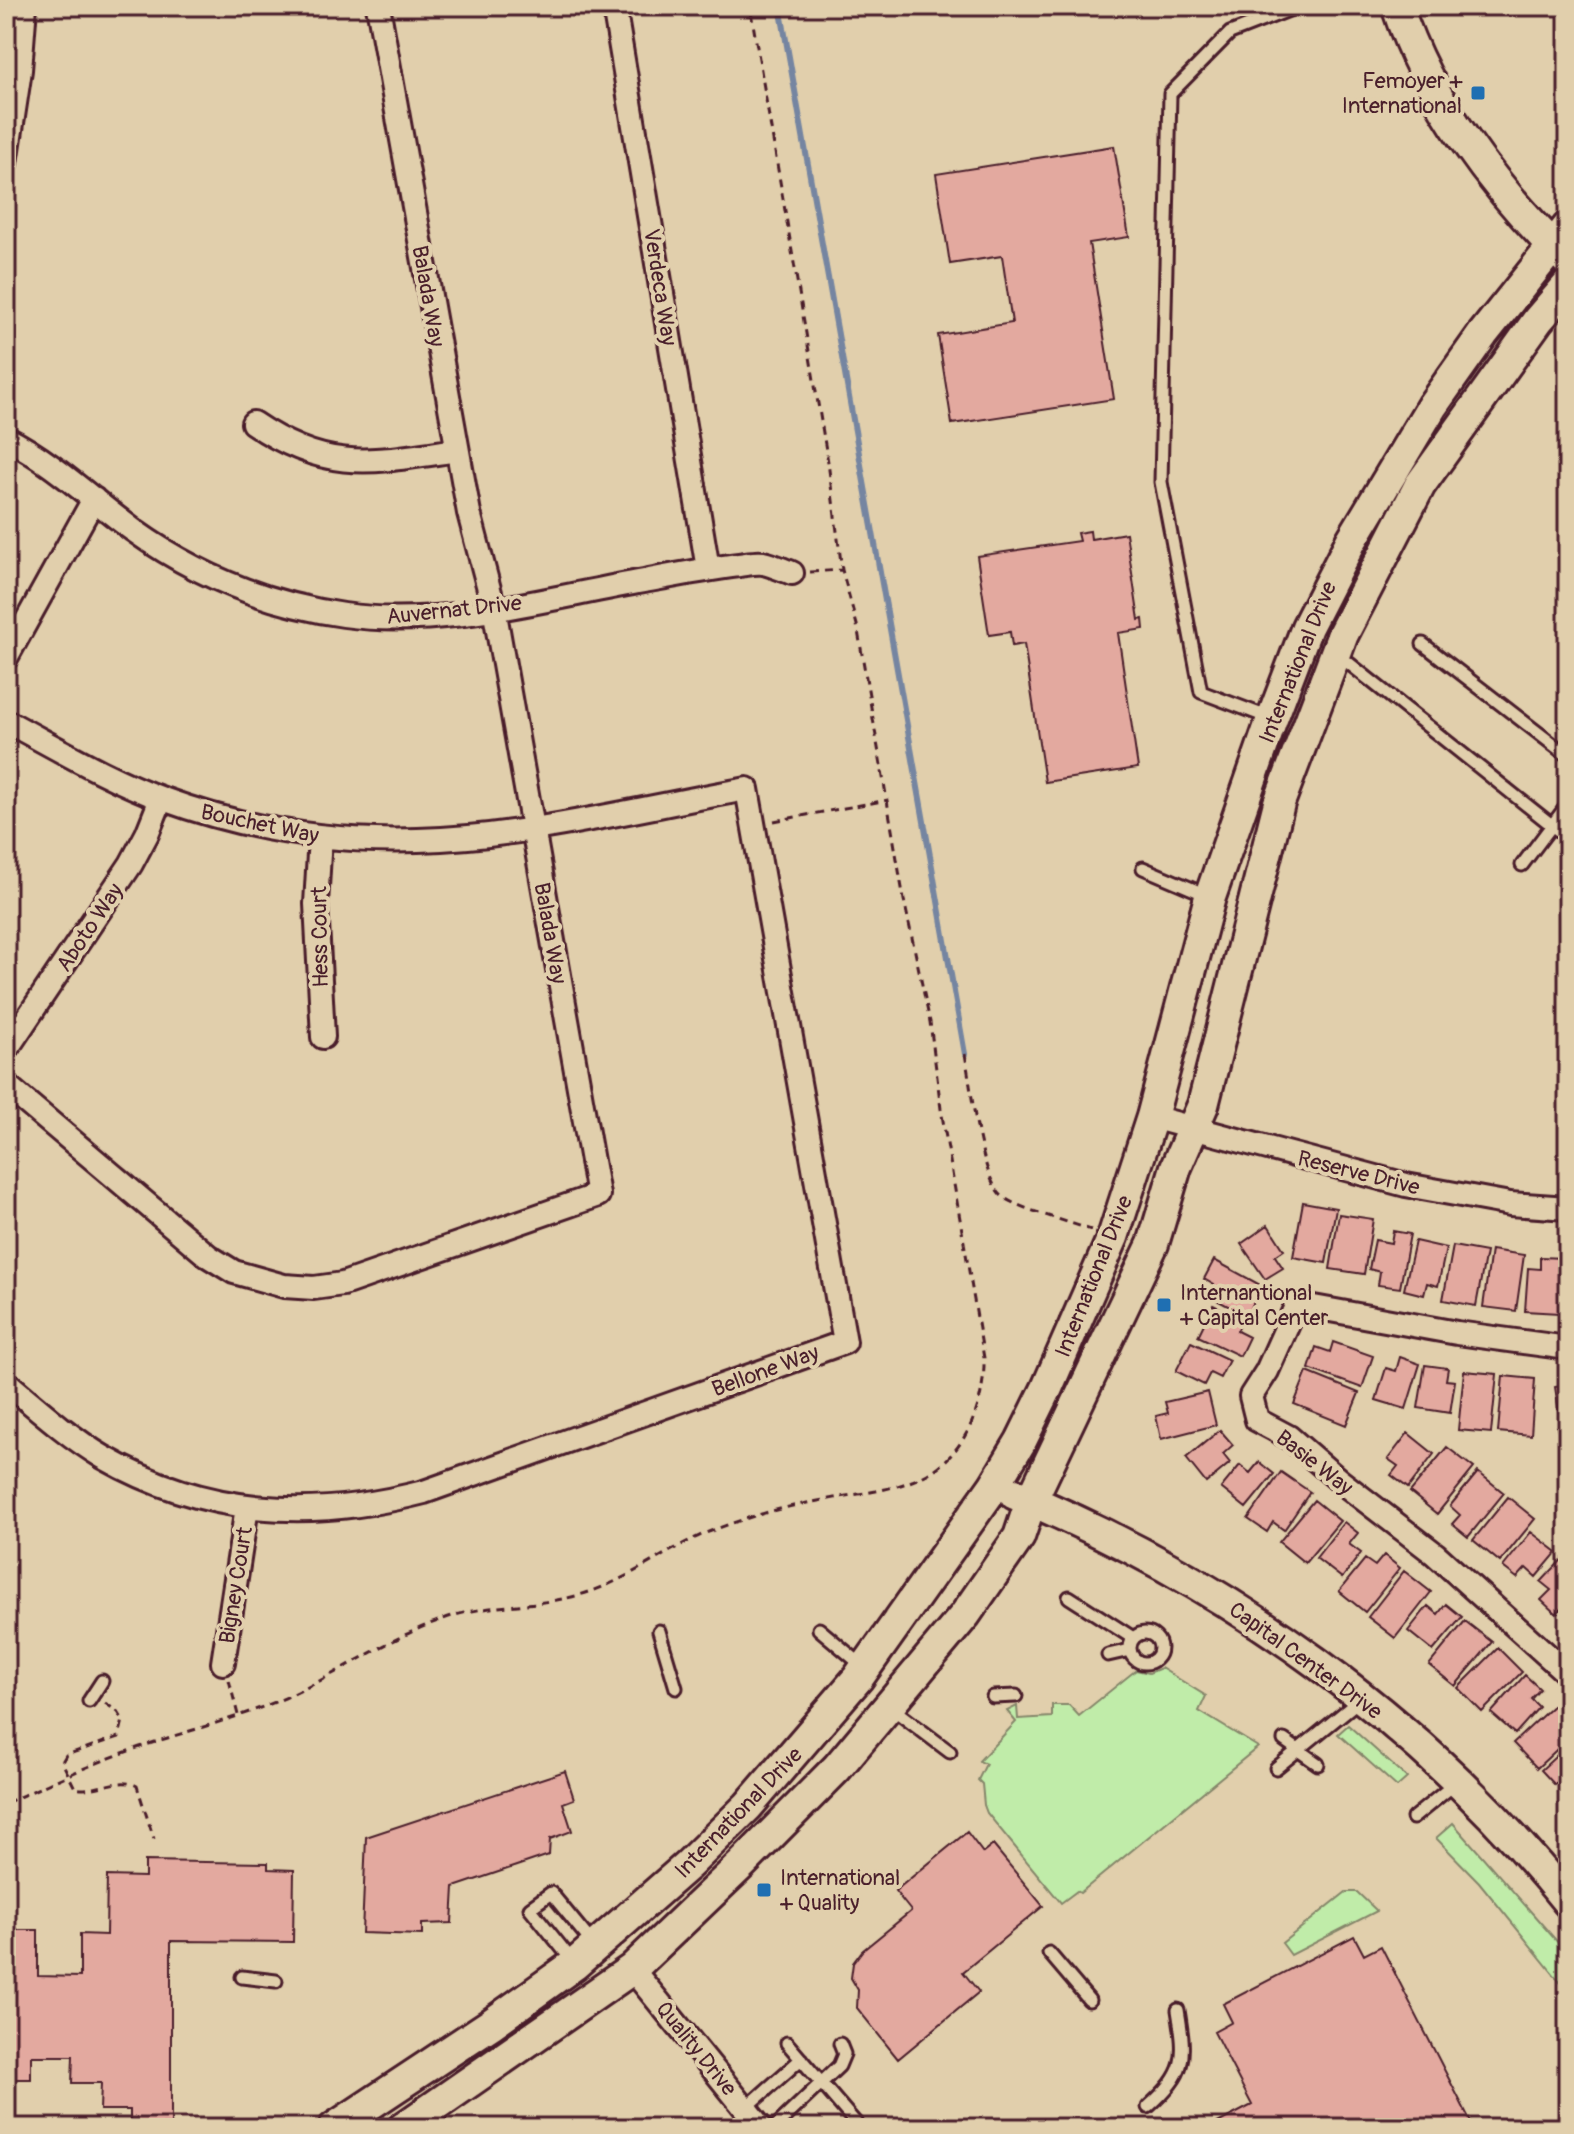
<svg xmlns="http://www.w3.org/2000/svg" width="1574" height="2134" viewBox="0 0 1574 2134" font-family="Pangolin,sans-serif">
<rect width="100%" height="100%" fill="#e1cfac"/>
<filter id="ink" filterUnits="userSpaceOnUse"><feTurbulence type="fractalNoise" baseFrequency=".0125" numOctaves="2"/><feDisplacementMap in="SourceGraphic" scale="16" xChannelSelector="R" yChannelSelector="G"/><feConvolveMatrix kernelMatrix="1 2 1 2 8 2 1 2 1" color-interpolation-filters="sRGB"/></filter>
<g filter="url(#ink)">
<path fill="#c0eca9" stroke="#85866a" stroke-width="2" d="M1161 1668 1206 1696 1199 1711 1258 1747 1080 1893 1077 1891 1061 1903 987 1813 984 1805 982 1784 978 1780 986 1764 979 1761 1016 1722 1007 1711 1017 1706 1018 1719 1052 1717V1705H1069L1079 1716 1136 1670 1149 1673Z
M1348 1725 1407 1778 1397 1787 1338 1734Z
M1453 1823 1568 1954V1992L1479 1882 1436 1838Z
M1346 1892H1357L1377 1911 1291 1955 1282 1943Z"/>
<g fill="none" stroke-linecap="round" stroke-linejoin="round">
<path stroke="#7485a1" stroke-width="6" d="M780 6 965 1054"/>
</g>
<path fill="#e3a99f" stroke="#4a1f2b" stroke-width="2" d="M1114 146 1129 237 1089 243 1114 399 952 424 938 335 1012 323 1002 256 950 264 936 174Z
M1090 531 1091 539 1126 533 1139 620 1143 619 1144 629 1118 633 1138 768 1045 782 1024 644 1012 646 1010 632 989 635 977 556 1079 541 1077 533Z
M1303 1202 1336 1208 1326 1263 1293 1257Z
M1339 1214 1373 1219 1364 1274 1330 1269Z
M1268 1225 1284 1250 1275 1256 1283 1268 1265 1279 1241 1244Z
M1393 1231 1410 1234 1400 1288 1378 1285 1380 1272 1369 1269 1375 1240 1391 1243Z
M1415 1241 1446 1248 1438 1286 1427 1283 1424 1295 1404 1290Z
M1453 1246 1486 1252 1476 1306 1443 1300Z
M1491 1250 1524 1255 1516 1311 1483 1307Z
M1540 1257 1563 1258 1559 1313 1525 1311 1528 1268 1540 1269Z
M1214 1260 1262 1286 1247 1316 1209 1296 1214 1285 1204 1279Z
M1213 1305 1243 1320 1237 1331 1249 1337 1240 1356 1198 1336Z
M1191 1342 1229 1360 1220 1378 1210 1373 1204 1385 1176 1371Z
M1333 1342 1373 1356 1362 1388 1309 1369 1316 1347 1330 1352Z
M1400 1357 1420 1364 1406 1409 1376 1400 1386 1368 1396 1371Z
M1425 1365 1448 1368 1446 1380 1455 1381 1450 1413 1418 1408Z
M1464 1371 1497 1374 1491 1433 1458 1430Z
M1307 1372 1359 1393 1346 1425 1294 1404Z
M1503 1376 1535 1379 1531 1435 1498 1432Z
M1568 1385V1418L1560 1419 1555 1387Z
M1208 1392 1216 1425 1161 1439 1156 1416 1168 1413 1165 1402Z
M1568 1425V1464H1566L1557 1427Z
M1220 1430 1233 1445 1223 1454 1230 1463 1206 1483 1186 1458Z
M1408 1433 1434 1454 1408 1488 1391 1475 1398 1466 1388 1459Z
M1447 1447 1474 1468 1437 1514 1410 1492Z
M1259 1462 1274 1474 1246 1508 1221 1488 1240 1465 1250 1473Z
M1281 1472 1310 1492 1284 1530 1273 1522 1267 1532 1248 1519Z
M1478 1472 1504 1493 1468 1537 1452 1524 1460 1515 1450 1506Z
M1508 1497 1535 1519 1500 1562 1473 1540Z
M1314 1500 1340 1521 1305 1563 1279 1542Z
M1344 1522 1358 1533 1349 1544 1361 1553 1342 1578 1316 1558Z
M1531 1532 1557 1552 1536 1577 1526 1568 1517 1578 1503 1567Z
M1568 1553V1601L1556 1614 1541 1600 1551 1590 1541 1582Z
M1384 1555 1400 1568 1365 1612 1339 1591 1365 1559 1375 1566Z
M1404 1571 1431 1592 1395 1638 1368 1617Z
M1446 1604 1462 1617 1433 1651 1408 1631 1428 1606 1438 1614Z
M1465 1621 1492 1642 1455 1686 1429 1665Z
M1498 1648 1522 1672 1482 1712 1458 1688Z
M1525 1675 1540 1689 1531 1699 1539 1707 1515 1734 1491 1713Z
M1555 1704 1568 1718V1739L1537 1768 1513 1743Z
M1568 1745V1780L1564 1776 1555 1785 1541 1770Z
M565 1771 574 1799 563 1803 572 1831 550 1839 549 1855 454 1887 452 1923 422 1924V1935L362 1933 366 1837Z
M967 1832 983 1853 993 1845 1043 1906 963 1972 979 1992 898 2059 857 2008 858 1990 851 1978 853 1963 862 1951 911 1911 895 1891Z
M145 1861 268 1863V1869L294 1870 293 1942 171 1941V2125L130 2124V2110H100L101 2083H72L73 2056H31V2079H6V1930H38V1976L80 1977V1934L106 1935 107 1876 145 1877Z
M1354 1936 1364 1955 1381 1946 1474 2128H1208L1252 2105 1214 2032 1232 2022 1223 2004Z"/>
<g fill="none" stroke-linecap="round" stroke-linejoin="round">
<g stroke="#4a1f2b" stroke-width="17">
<path id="lane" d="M1423 644 1568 756
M1336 653 1568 838
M1270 718 1201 692 1161 482 1170 94 1230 33 1299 6
M1522 865 1568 804
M1143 868 1209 896
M1069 1597 1133 1638
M819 1629 864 1667
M659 1631 676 1688
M1130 1648a15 15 0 1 1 30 0a15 15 0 1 1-30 0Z
M1108 1655 1130 1650
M993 1697 1016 1696
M89 1701 102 1681
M889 1706 950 1752
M1284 1740 1318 1764
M1276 1768 1362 1698
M1413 1818 1457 1782
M1049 1953 1089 2000
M574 1963 530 1908 551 1893 593 1944
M242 1977 276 1981
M787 2043 860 2128
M1148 2107C1187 2072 1186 2059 1178 2010
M746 2108 801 2059
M774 2128 839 2066 844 2054 840 2044"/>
</g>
<g stroke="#4a1f2b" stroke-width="28">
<path id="street" d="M614 6 708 569
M6 163 20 70 25 6
M253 423C328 474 373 462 457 450
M6 438C53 462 91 499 133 530 197 576 266 604 344 615 443 629 547 598 644 581 676 575 707 569 739 565 747 564 756 562 763 563 773 565 783 570 792 573
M6 658 94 499
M6 721C57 748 108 779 163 799 245 829 331 843 418 840 529 837 639 808 747 789L845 1342 424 1492C311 1521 206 1516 103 1457 68 1436 37 1408 6 1382
M320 837 316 904 323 1037
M6 1050 131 864 147 834 161 799
M6 1085 208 1256 234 1272 284 1286 314 1288 343 1284 598 1195 494 608 469 513 378 6
M1152 1117 1406 1185 1510 1204 1568 1208
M1568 1348 1457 1333 1297 1304 1267 1371 1251 1396 1257 1420 1289 1437 1340 1481 1435 1554 1568 1674
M223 1663 247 1507
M632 1969 761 2128"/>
</g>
<g stroke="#4a1f2b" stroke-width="36">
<path id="secondary" d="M1397 6C1428 101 1495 190 1567 260
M1015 1494C1228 1582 1423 1721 1568 1902
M334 2128 491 2024 575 1964 688 1865 748 1806 858 1678 994 1486 1021 1441 1047 1388 1113 1237 1152 1117 1210 897 1272 719 1307 627 1351 541 1432 406 1483 334 1568 227
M403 2128 632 1969 741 1865 837 1768 965 1615 1019 1537 1031 1501 1153 1244 1176 1167 1203 1105 1279 803 1343 634 1420 485 1538 320 1568 285"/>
</g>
<path stroke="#4a1f2b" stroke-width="3" stroke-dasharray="8 6" stroke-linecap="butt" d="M810 572 842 570
M774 821 888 800
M965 1054C971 1085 980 1179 1003 1197 1019 1209 1070 1222 1091 1230
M229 1680 238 1715
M105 1703 118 1712 123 1720 119 1737 66 1755 62 1762 75 1788C94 1793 120 1776 137 1786L154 1839
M6 1803C50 1783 93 1763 140 1747 189 1730 241 1718 289 1696 342 1672 390 1637 446 1618 492 1602 542 1608 589 1592 635 1577 673 1544 719 1528 753 1515 788 1506 824 1500 859 1493 897 1491 929 1473 968 1450 985 1401 984 1358L941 1109 930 1022 904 900 857 625 842 570 828 462 750 6"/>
<use href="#lane" stroke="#e1cfac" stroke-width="11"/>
<use href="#street" stroke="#e1cfac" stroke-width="22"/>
<use href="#secondary" stroke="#e1cfac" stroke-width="30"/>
</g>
</g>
<g fill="#1f6fb2" stroke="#e1cfac" stroke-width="3">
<rect x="1470" y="85" width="16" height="16" rx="4"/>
<rect x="1156" y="1297" width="16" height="16" rx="4"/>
<rect x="756" y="1882" width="16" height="16" rx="4"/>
</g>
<g text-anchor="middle" stroke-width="8" stroke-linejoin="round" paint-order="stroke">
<g font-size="22" fill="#4a1f2b" stroke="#e1cfac" text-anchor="start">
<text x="1462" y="88" text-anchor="end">Femoyer +<tspan x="1462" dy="25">International</tspan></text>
<text x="1180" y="1300">Internantional<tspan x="1180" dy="25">+ Capital Center</tspan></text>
<text x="780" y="1885">International<tspan x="780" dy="25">+ Quality</tspan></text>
</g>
<g font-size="22" fill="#4a1f2b" stroke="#e1cfac">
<text transform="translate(661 287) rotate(81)" y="8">Verdeca Way</text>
<text transform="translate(429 296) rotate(80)" y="8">Balada Way</text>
<text transform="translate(454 609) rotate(-6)" y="8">Auvernat Drive</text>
<text transform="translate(1297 662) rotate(-68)" y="8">International Drive</text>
<text transform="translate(260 823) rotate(12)" y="8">Bouchet Way</text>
<text transform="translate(89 927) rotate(-56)" y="8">Aboto Way</text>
<text transform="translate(551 933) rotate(80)" y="8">Balada Way</text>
<text transform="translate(319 937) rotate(-91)" y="8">Hess Court</text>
<text transform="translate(1359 1172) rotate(14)" y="8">Reserve Drive</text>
<text transform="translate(1093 1276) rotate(-68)" y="8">International Drive</text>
<text transform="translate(765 1370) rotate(-20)" y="8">Bellone Way</text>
<text transform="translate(1315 1462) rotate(38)" y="8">Basie Way</text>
<text transform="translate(235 1585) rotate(-81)" y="8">Bigney Court</text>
<text transform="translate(1306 1660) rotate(36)" y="8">Capital Center Drive</text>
<text transform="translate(738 1812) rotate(-46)" y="8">International Drive</text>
<text transform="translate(697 2048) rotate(51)" y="8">Quality Drive</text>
</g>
</g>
<rect width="1574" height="2134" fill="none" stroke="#e1cfac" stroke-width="32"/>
<rect x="16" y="16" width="1542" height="2102" fill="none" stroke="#4a1f2b" stroke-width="3" filter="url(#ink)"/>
</svg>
